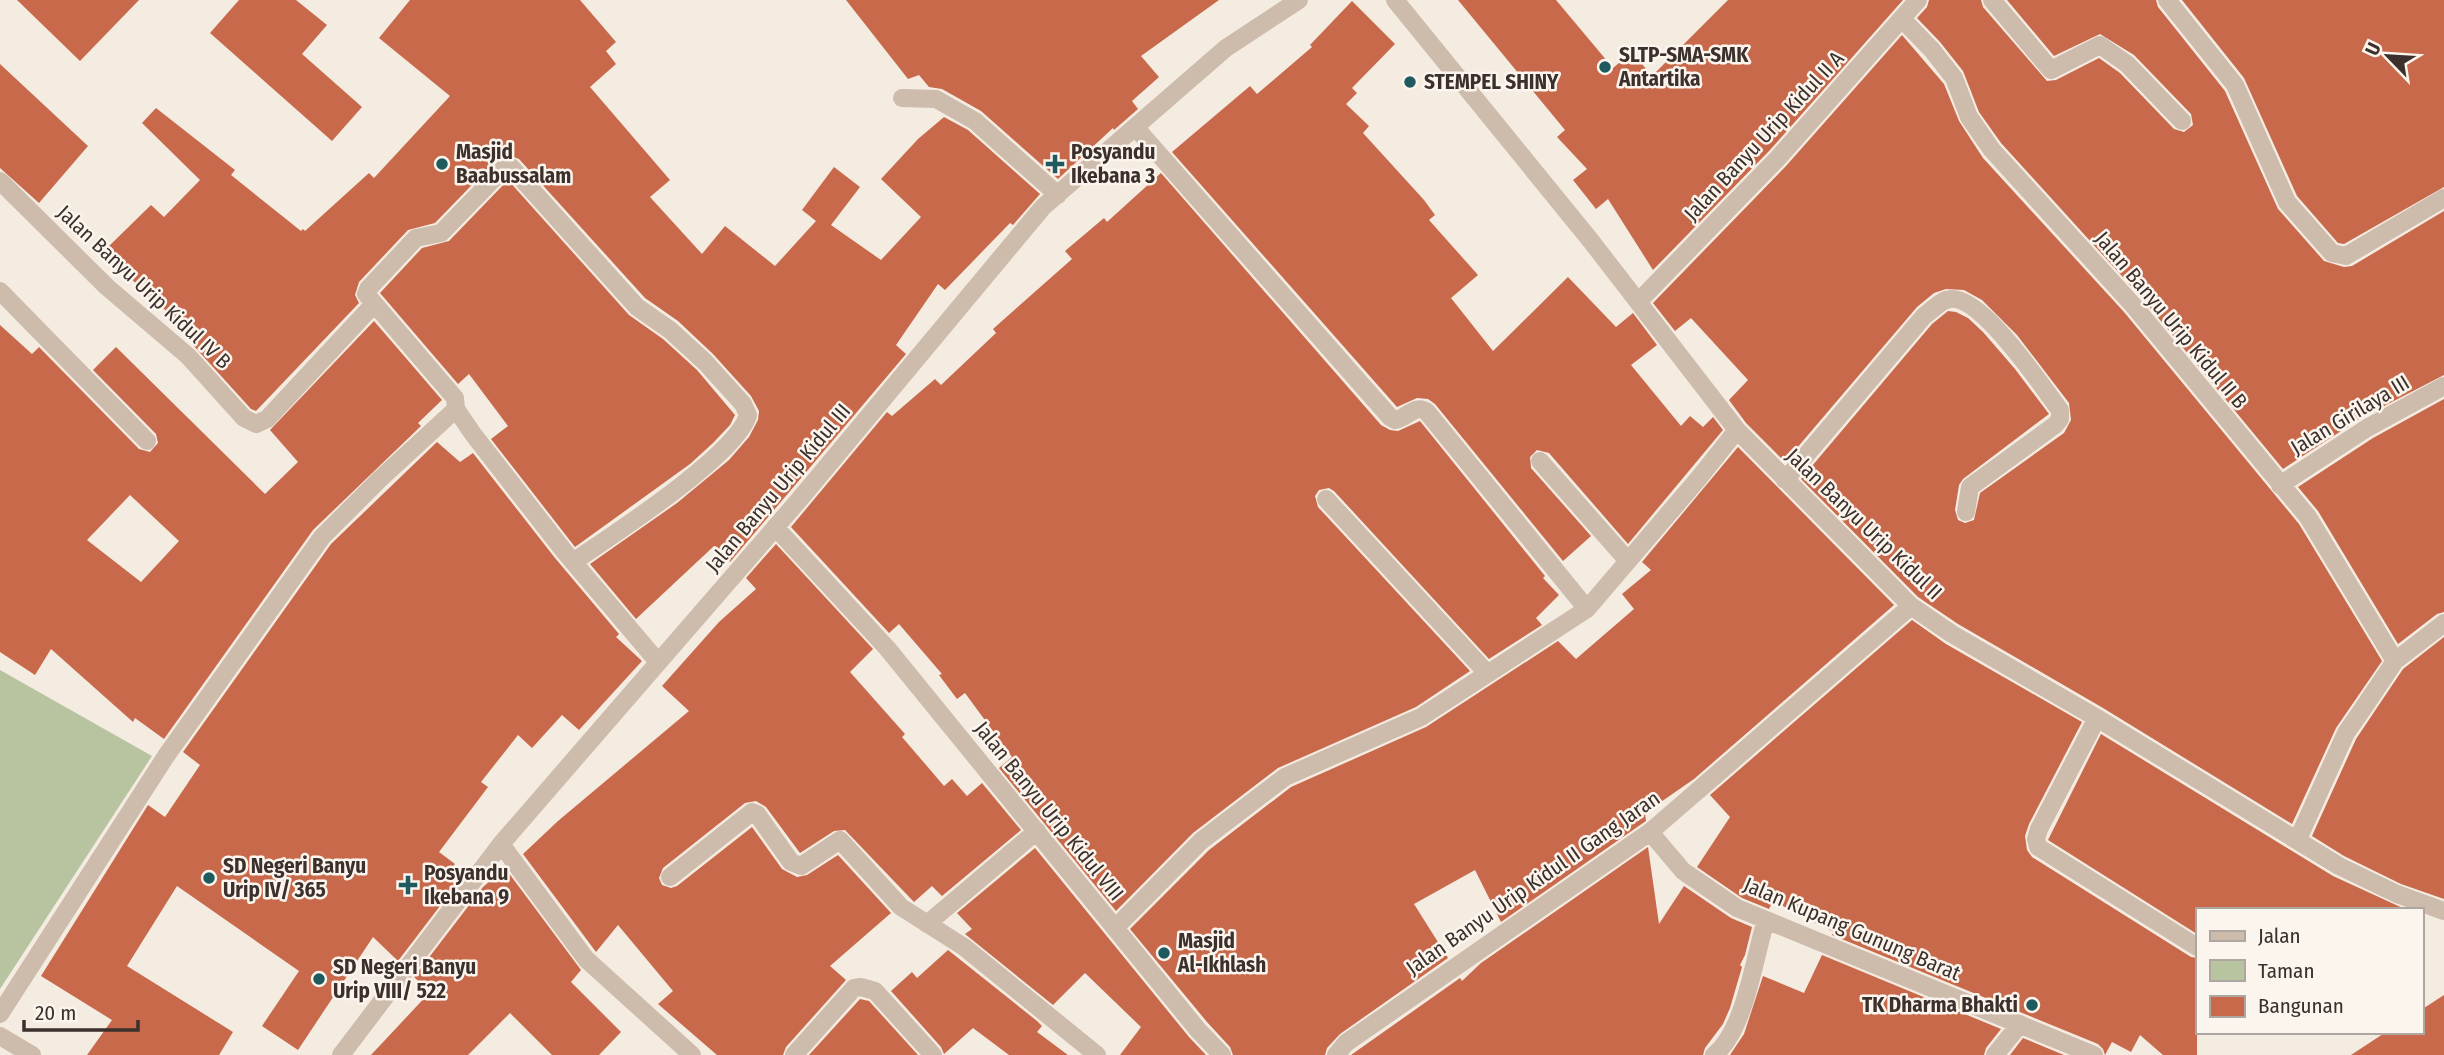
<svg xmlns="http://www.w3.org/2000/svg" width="2444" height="1055" viewBox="0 0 2444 1055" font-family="'Fira Sans Condensed',sans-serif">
<rect width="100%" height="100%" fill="#f4ebe1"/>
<path fill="#b8c4a0" d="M0 670 152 756 0 989Z"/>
<path fill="#c8694b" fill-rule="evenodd" d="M17 0H139L80 61Z
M239 0H296L327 25 302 54 362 107 332 141 210 33Z
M410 0H580L616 42 606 51 616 64 590 87 670 180 650 197 702 254 725 226 775 266 816 221 802 210 834 167 860 187 831 225 881 260 921 217 881 179 918 139 944 117 968 130 1040 194 1013 225 1010 223 945 290 938 284 896 345 906 354 730 562 714 546 636 619 590 564 677 503 729 460 749 437 758 420 759 411 751 396 713 354 678 321 645 298 519 159 508 155 498 158 435 223 408 230 359 282 355 295 359 303 256 411 251 409 193 345 197 342 152 297 150 299 105 250 151 205 164 217 200 180 142 123 156 108 235 170 231 175 301 231 303 229 305 231 369 173 374 178 450 96 379 38Z
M846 0H1219L1141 56 1159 77 1132 101 1138 109 1114 130 1113 128 1058 179 981 111 942 89 929 87 919 75 908 79Z
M1458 0H1556L1613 68 1632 52 1652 76 1728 0H1903L1770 150 1653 270 1608 199 1596 209 1573 180 1587 169 1557 137 1565 130Z
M1929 0H1981L1983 7 2047 81 2056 80 2099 58 2120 73 2174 129 2184 132 2193 125 2191 114 2134 55 2100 34 2054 56 2007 0H2156L2158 7 2225 91 2278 209 2324 261 2344 267 2352 266 2444 211V375L2361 418 2283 469 2141 297 2001 143 1979 112 1963 71 1940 42 1917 18 1927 7Z
M2182 0H2444V187L2344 244 2338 243 2297 196 2244 78Z
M1352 1 1395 44 1352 88 1357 93 1346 104 1369 126 1363 133 1424 200 1435 215 1429 220 1478 275 1451 298 1493 351 1568 277 1616 327 1633 313 1657 345 1631 365 1681 426 1690 416 1703 427 1713 417 1723 430 1628 544 1549 453 1537 450 1530 457 1531 468 1591 536 1563 561 1435 404 1428 399 1417 398 1397 407 1172 152 1250 86 1257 94 1312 47 1310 45Z
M1902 35 1944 84 1959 121 1983 158 2124 312 2299 524 2382 661 2336 728 2292 824 2103 708 1958 624 1918 597 1801 479 1932 324 1948 311 1956 312 1968 318 1983 332 2015 369 2049 414 1963 479 1959 485 1955 510 1958 520 1965 523 1974 520 1980 493 2064 433 2071 420 2069 403 2017 335 1982 300 1964 290 1946 289 1934 293 1917 307 1785 462 1746 423 1729 400 1748 380 1691 318 1675 331 1653 303 1786 166Z
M0 64 88 146 39 203 0 168Z
M1161 173 1381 425 1390 430 1398 431 1420 421 1545 576 1543 578 1559 595 1536 618 1542 625 1489 659 1334 491 1329 488 1319 490 1315 496 1318 507 1470 671 1416 707 1278 768 1193 833 1116 911 999 768 1012 757 965 693 957 699 939 675 942 674 899 624 889 633 791 527 887 412 892 416 935 379 941 385 996 333 993 329 1072 259 1065 251 1104 218 1107 222Z
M508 180 629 315 663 339 697 370 735 415 730 425 713 443 690 464 575 547 491 439 508 426 469 374 458 384 380 293 422 248 449 241Z
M374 321 442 400 418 423 421 426 313 530 164 739 135 718 133 722 51 649 35 675 0 652V325L32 354 39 347 139 449 150 452 158 443 156 434 93 370 116 347 265 494 298 462 270 430ZM130 495 179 541 141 582 87 540Z
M2444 399V612L2437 614 2398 644 2318 511 2298 487 2373 438Z
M437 442 460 462 473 453 555 558 619 634 616 637 642 661 579 730 562 715 532 748 518 735 481 782 488 787 439 852 455 864 446 874 456 885 398 961 373 937 298 1050 262 1026 299 971 177 886 127 966 233 1032 219 1055H87L112 1020 41 976 148 805 165 817 200 765 183 752 331 544Z
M1738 447 1894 605 1694 779 1645 813 1646 821 1643 823 1501 922 1475 870 1414 904 1448 958 1340 1034 1327 1048 1325 1055H1233L1230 1047 1207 1022 1130 929 1209 850 1291 787 1426 727 1558 641 1576 659 1634 609 1622 594 1651 570 1642 562Z
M776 544 873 649 850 672 905 734 902 737 944 786 952 779 967 796 982 783 1021 830 942 896 932 886 914 902 845 830 834 831 800 853 766 807 756 801 745 803 663 868 659 878 662 885 671 888 677 886 752 827 782 869 797 877 807 875 838 855 891 913 830 966 846 980 786 1047 783 1055H717L658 1004 673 991 618 925 596 952 523 854 558 821 689 711 662 686 719 622 756 589 746 578Z
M1912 620 1946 644 2082 722 2029 824 2025 836 2027 850 2032 857 2191 957 2197 958V1055H2163L2140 1035 2131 1052 2112 1042 2105 1055 2103 1049 2098 1044 1832 935 1834 932 1773 901 1769 909 1742 898 1697 867 1730 817 1710 795Z
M2444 637V899L2401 884 2344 856 2312 836 2356 739 2403 669Z
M2101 734 2333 876 2407 910H2197V934L2048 840Z
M1648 847 1659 924 1684 886 1731 918 1752 927 1745 955 1740 965 1742 967 1730 1008 1723 1024 1705 1048 1703 1055H1351L1460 978 1462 981 1481 963Z
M1035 848 1189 1037 1206 1055H1120L1141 1027 1085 973 1053 1005 965 934 972 929 957 913Z
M505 868 581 970 571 982 621 1032 599 1055H552L510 1013 468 1055H371L430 992 414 977 483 887Z
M948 950 1037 1021 1042 1026 1037 1032 1068 1055H1009L973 1028 944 1054 941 1047 891 991 912 972 917 978Z
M1822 955 2001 1029 1986 1048 1984 1055H1730L1744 1034 1763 976 1804 993Z
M2444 995V1055H2351L2386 1032H2421V1010Z
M860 999 869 1001 918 1055H809Z
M2023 1038 2064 1055H2010Z"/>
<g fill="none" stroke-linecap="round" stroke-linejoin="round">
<path stroke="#cdbbac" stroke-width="18" d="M1395 0 1591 241 1737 430 1911 606 1952 634 2097 718 2339 866 2397 894 2444 911
M1992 0 2051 70 2100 45 2127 64 2182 121
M2167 0 2235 85 2287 202 2332 253 2346 256 2444 198
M1902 19 1932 50 1954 78 1969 117 1992 150 2133 305 2308 517 2395 661
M902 98 936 99 975 121 1058 195
M1135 127 1390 417 1395 420C1408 418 1415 403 1427 412L1587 609
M0 181 107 287 188 356 244 418 256 424 267 419 374 304
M0 291 147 441
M1639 301 1778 158 1918 0
M1540 461 1628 561
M1785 480 1924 316C1930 312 1938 303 1946 300 1978 288 2042 387 2060 410V419L2055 425 1970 487 1966 512
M2280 485 2367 428 2444 386
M1326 499 1487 673
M775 527 887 648 1115 928 1201 841 1285 777 1421 717 1587 609 1698 479 1737 430
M573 562C611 536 737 455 748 415L743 404 705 362 670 330 637 307 511 167 506 166 441 233 416 238 368 289 366 294 455 398 456 409 473 434 564 551 658 662
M2097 718 2039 829 2036 839 2038 847 2197 947
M1650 832 1683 871 1737 908 2094 1055
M2298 839 2346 733 2362 710 2395 661 2444 623
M501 844 586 959 692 1055
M670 877 752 812 757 814 791 862 801 866 840 840 901 907 964 947 1097 1055
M927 924 1037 831
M1115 928 1198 1030 1222 1055
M0 1014 166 756 322 537 380 479 456 409
M0 1036 32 1055
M341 1055 501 844 799 500 1043 207 1226 48 1299 0
M794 1055 854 988 861 987 875 991 933 1055
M1336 1055 1346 1043 1650 832 1911 606
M1714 1055C1745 1031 1754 958 1766 920
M1995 1055 2020 1024"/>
</g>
<g fill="#1f5a5e" stroke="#fbf5ee" stroke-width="2.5">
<circle cx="1605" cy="67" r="7"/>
<circle cx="1410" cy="82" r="7"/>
<circle cx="442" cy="164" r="7"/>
<path d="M1051.5 153.5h7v7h7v7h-7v7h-7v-7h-7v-7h7z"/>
<circle cx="209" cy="878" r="7"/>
<path d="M404.5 874.5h7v7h7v7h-7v7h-7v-7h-7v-7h7z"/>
<circle cx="1164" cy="953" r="7"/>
<circle cx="319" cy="979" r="7"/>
<circle cx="2032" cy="1005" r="7"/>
</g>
<g text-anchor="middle" stroke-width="5" stroke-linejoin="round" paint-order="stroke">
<g font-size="21" font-weight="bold" fill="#3b302b" stroke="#fbf5ee" text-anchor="start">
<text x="1619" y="62">SLTP-SMA-SMK<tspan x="1619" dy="24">Antartika</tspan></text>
<text x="1424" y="89">STEMPEL SHINY</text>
<text x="456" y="159">Masjid<tspan x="456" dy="24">Baabussalam</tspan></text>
<text x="1071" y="159">Posyandu<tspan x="1071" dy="24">Ikebana 3</tspan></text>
<text x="223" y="873">SD Negeri Banyu<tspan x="223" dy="24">Urip IV/ 365</tspan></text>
<text x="424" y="880">Posyandu<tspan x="424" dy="24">Ikebana 9</tspan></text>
<text x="1178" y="948">Masjid<tspan x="1178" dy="24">Al-Ikhlash</tspan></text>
<text x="333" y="974">SD Negeri Banyu<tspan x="333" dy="24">Urip VIII/ 522</tspan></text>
<text x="2018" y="1012" text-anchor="end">TK Dharma Bhakti</text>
</g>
<g font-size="21" fill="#3b302b" stroke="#fbf5ee">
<text transform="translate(1764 136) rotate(-47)" y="7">Jalan Banyu Urip Kidul II A</text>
<text transform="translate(144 287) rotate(43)" y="7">Jalan Banyu Urip Kidul IV B</text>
<text transform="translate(2171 320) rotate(50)" y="7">Jalan Banyu Urip Kidul II B</text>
<text transform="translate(2350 415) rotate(-31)" y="7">Jalan Girilaya III</text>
<text transform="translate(778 488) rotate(-50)" y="7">Jalan Banyu Urip Kidul III</text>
<text transform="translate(1864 524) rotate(44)" y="7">Jalan Banyu Urip Kidul II</text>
<text transform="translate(1049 811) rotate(51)" y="7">Jalan Banyu Urip Kidul VIII</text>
<text transform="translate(1533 883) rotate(-35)" y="7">Jalan Banyu Urip Kidul II Gang Jaran</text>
<text transform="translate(1852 929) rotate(23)" y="7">Jalan Kupang Gunung Barat</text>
</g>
</g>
<rect x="2196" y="908" width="228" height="126" fill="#fbf5ee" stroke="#aea6a0" stroke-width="2"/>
<rect x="2210" y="931" width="35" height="10" fill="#cdbbac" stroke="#aea6a0" stroke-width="2"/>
<text x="2258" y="943" font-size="21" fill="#3b302b">Jalan</text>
<rect x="2210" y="960" width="35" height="21" fill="#b8c4a0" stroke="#aea6a0" stroke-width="2"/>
<text x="2258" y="978" font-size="21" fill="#3b302b">Taman</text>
<rect x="2210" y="996" width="35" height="21" fill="#c8694b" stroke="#aea6a0" stroke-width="2"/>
<text x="2258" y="1013" font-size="21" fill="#3b302b">Bangunan</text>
<g transform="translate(2388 56) rotate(295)" stroke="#fbf5ee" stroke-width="5" paint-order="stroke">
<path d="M0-5L12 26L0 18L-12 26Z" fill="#3b302b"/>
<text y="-10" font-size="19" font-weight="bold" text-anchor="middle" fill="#3b302b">U</text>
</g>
<path d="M24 1020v10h114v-10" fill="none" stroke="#3b302b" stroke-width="3.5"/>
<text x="35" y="1020" font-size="21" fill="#3b302b" stroke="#fbf5ee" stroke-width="5" paint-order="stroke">20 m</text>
</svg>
